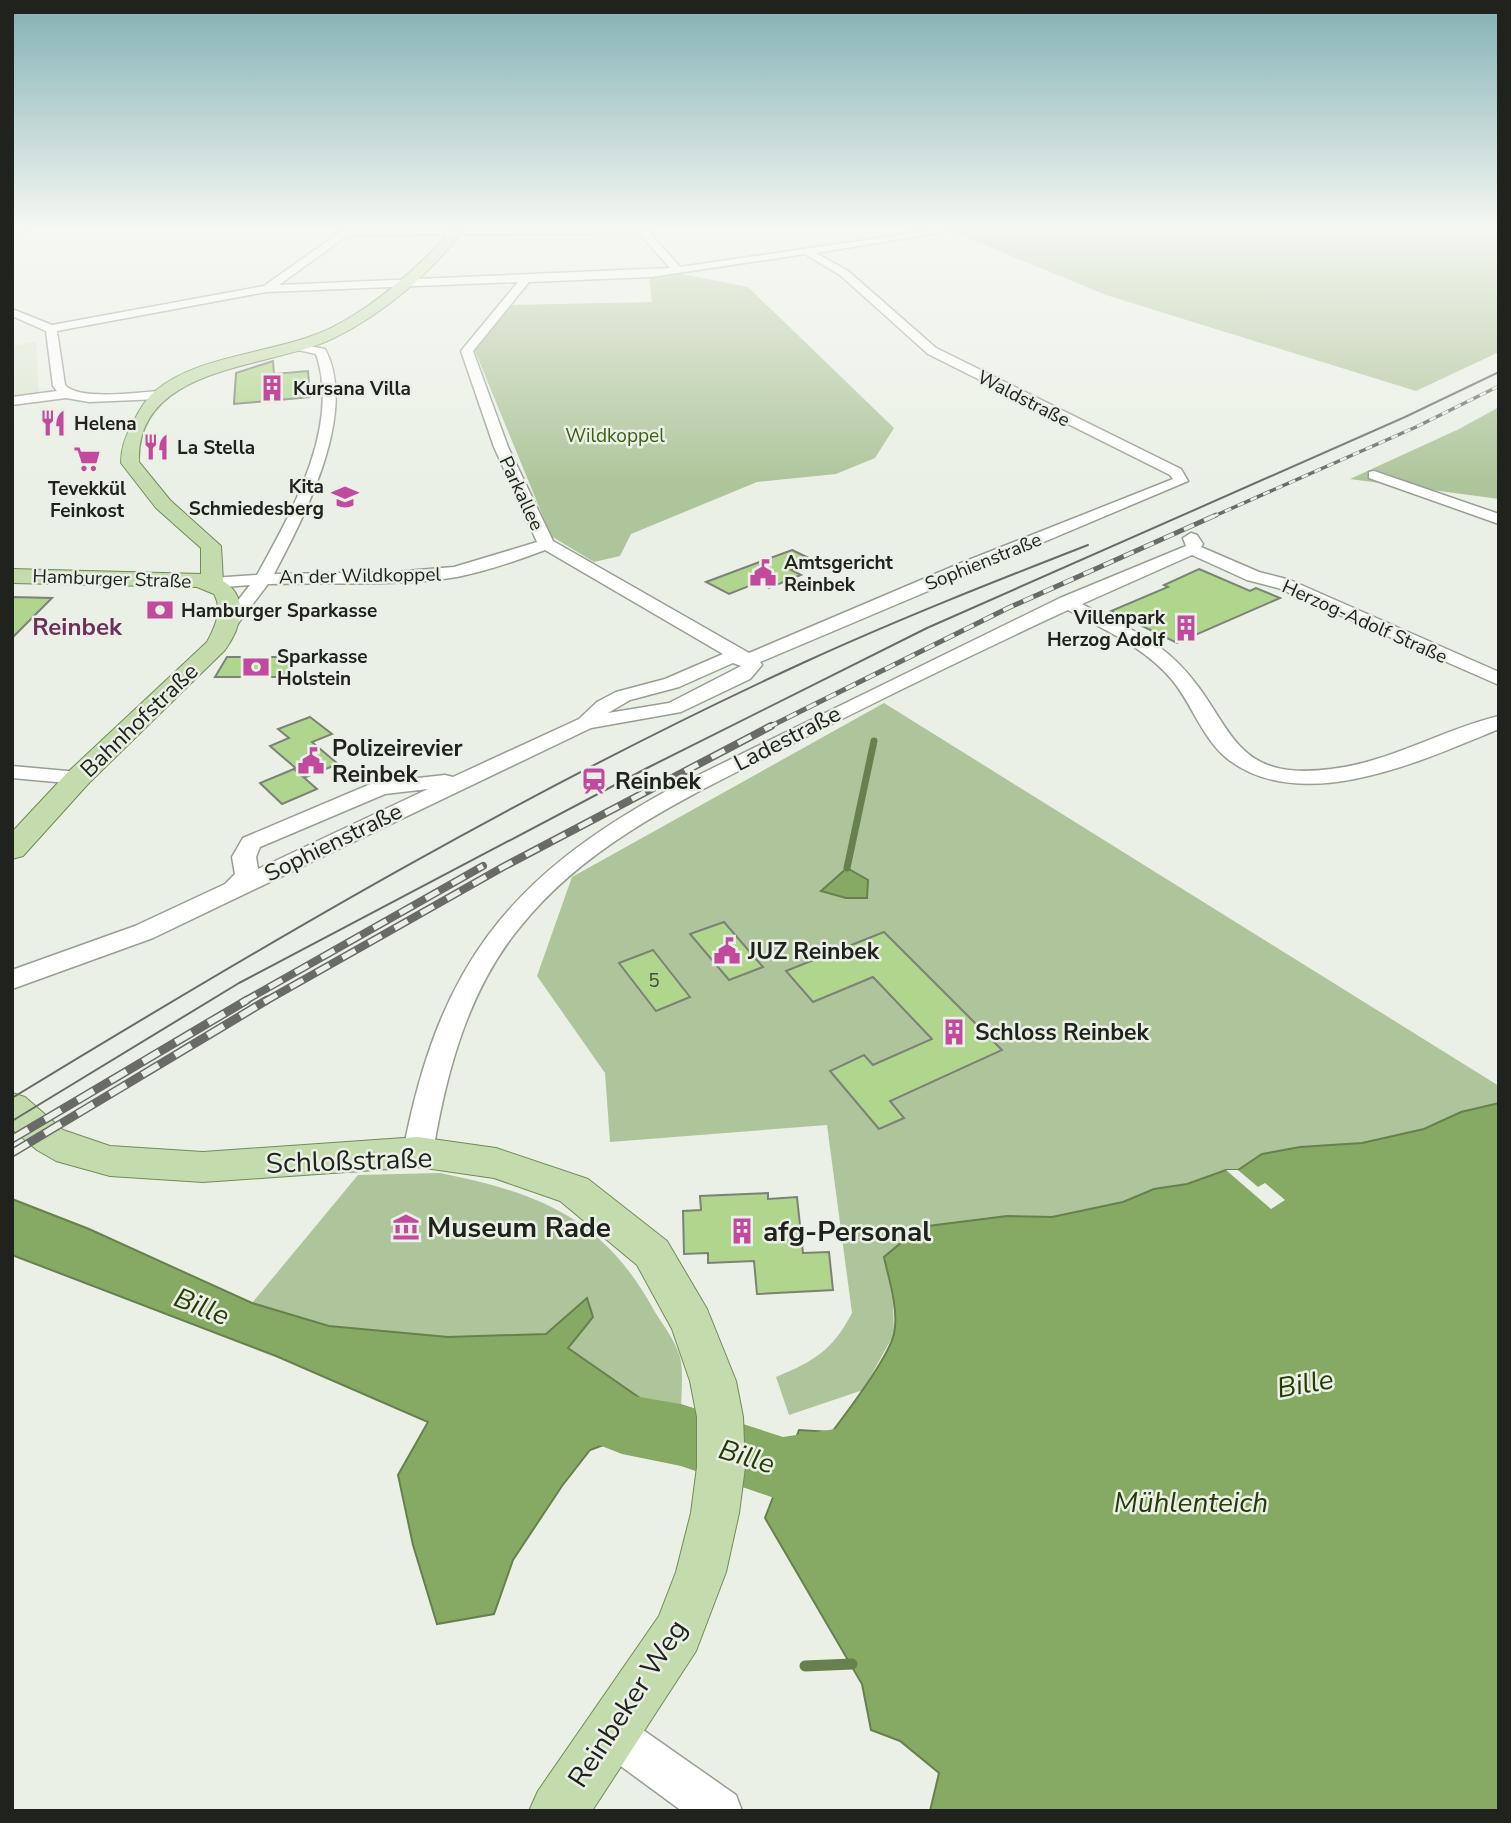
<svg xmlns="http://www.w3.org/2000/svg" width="1511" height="1823" viewBox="0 0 1511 1823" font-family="'Nunito Sans',sans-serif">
<rect width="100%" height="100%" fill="#eaf0e5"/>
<path fill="#dde7d4" d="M36 342 39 394 12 397V346Z"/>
<path fill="#aec49a" d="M948 230H1499V352L1416 391 1106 295Z
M682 274 748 287 894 428 875 458 836 474 757 482 631 534 620 556 594 562 551 536 475 351 511 305 652 302 649 277Z
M1499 407V499L1350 479 1459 429Z
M884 703 1499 1086V1103L1461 1112 1424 1129 1362 1143 1300 1147 1262 1154 1238 1170H1226L1187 1184 1154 1189 1123 1202 1052 1217 1007 1216 920 1227 884 1257 893 1302 894 1334 863 1390 789 1415 776 1377C814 1361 832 1351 852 1313L827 1125 610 1142 605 1073 537 976 572 877Z
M440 1173C540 1193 604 1218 655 1312 663 1325 674 1339 679 1354 685 1369 680 1405 681 1423L660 1412 568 1348 593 1317 546 1334 448 1337 329 1326 252 1303 358 1175Z"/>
<path fill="#86aa63" stroke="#67814e" stroke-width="2" d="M847 868 868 880 867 898H846L821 891Z
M1499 1103V1811H930L939 1773 900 1741 871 1730 862 1684 765 1518 799 1430 832 1432C848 1411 888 1358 894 1334 899 1310 889 1280 884 1257L920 1227 1007 1216 1052 1217 1123 1202 1154 1189 1187 1184 1226 1170H1238L1262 1154 1300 1147 1362 1143 1424 1129 1461 1112Z
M12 1199 89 1229 252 1303 329 1326 448 1337 546 1334 587 1298 593 1317 568 1348 660 1412 681 1423V1445L614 1441 590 1450 562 1486 513 1560 494 1614 437 1624 413 1545 398 1475 428 1422 276 1356 12 1255Z"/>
<path fill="#eaf0e5" d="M1226 1170H1238L1258 1187 1265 1183 1285 1200 1271 1209Z"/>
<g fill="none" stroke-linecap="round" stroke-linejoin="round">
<path stroke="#67814e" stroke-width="7" d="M847 868 874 741"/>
<path stroke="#67814e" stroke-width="11" d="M805 1666 852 1664"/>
<path fill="#86aa63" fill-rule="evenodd" d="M622 1394 681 1404 783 1437 842 1428 865 1438 875 1460 865 1482 842 1492 783 1501 681 1466 622 1454 599 1445 590 1424 599 1403Z"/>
</g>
<path fill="#b0d58c" stroke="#7c8278" stroke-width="2" d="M273 361 274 374 308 371 310 397 234 404 236 373Z
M792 550 815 561 791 570 801 575 769 588 759 582 729 594 706 582Z
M1199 569 1250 591 1256 588 1280 598 1177 643 1111 611 1168 587 1164 585Z
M12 597 52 598 12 638Z
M227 657H296L286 677H215Z
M310 717 332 734 312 742 338 764 306 777 270 746 289 738 278 729Z
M294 769 317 789 282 804 260 783Z
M724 922 763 967 729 980 690 934Z
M884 932 1002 1050 890 1101 904 1118 879 1129 830 1071 864 1055 873 1065 932 1039 873 977 813 1002 786 971Z
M653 950 690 997 656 1011 619 963Z
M768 1193V1199L797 1197 803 1253 829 1252 833 1290 757 1294 754 1261 708 1263V1253L684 1254 683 1211 701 1210 700 1196Z"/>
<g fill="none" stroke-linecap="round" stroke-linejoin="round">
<g stroke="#999e94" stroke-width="3">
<path id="minor" d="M12 230H29L12 235Z
M343 230H647L680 267 934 230H955L816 253 848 271 936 348 1181 469 1188 481 760 662 762 665 750 679 681 712 591 728 153 938 12 989V970L135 926 225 884 235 874 232 857 243 838 373 783 445 775 453 777 579 719 597 702 616 692 665 679 723 654 545 550C516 561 487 571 457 577 395 587 331 582 268 584L236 626 230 627 221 622 250 585 212 588 203 583 212 578 257 575C291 513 341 427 316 354L294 349V343L325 349C359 412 304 517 274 574L394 572 454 567 537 542 494 447 461 351 518 282 266 292 57 331 65 385C79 401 139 392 160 391L166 395 160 399 89 402 66 398 12 405V397L57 391 53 386 46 331 12 316V309L52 325 264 286ZM639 233 670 268 279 285 348 235ZM805 254 840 275 928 354 1170 475 1173 479 961 563 749 653 553 541 508 447 473 351 529 282 651 277ZM733 663 741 666 669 703 608 713 630 700 679 687ZM428 789 258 869 256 857 260 847 385 794Z
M1374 471 1499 514V524L1369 478V472Z
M1191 533 1197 535 1203 544 1201 547 1259 572 1290 580 1499 672V685L1278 588 1247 580 1192 555 1082 604C1114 621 1151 636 1177 662 1234 718 1226 783 1331 769 1391 762 1441 730 1499 716V729C1423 760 1304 816 1229 760 1203 740 1193 706 1173 681 1146 648 1105 630 1068 610 973 654 879 700 786 747 690 796 589 841 520 927 468 990 446 1073 433 1152L429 1160 418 1164 407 1160 403 1152C438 969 505 880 668 790L1060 598 1186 546 1183 538Z
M12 766 78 772 89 778 78 784 12 778Z
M611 1712 626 1718 736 1795 742 1811H682L596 1748 590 1733 596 1718Z"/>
</g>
<g stroke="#718b58" stroke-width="2">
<path id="major" d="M452 230H464C431 273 383 314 334 338 271 369 136 364 139 462L170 500 221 546 223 581C250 597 241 628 225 650L88 784 23 856 12 859V832L68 772 207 642C215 627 223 610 214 594L197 587 12 583V569L201 574V548L156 508 121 463C121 448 125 436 133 423 138 412 145 400 154 392 198 353 280 354 333 327 378 304 418 267 452 230Z
M12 1093 25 1097 63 1130 110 1146 203 1152 418 1137 496 1148 588 1179 667 1241 707 1309 736 1381 743 1417 745 1467 739 1513 726 1572 696 1651 592 1811H529L538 1791 659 1616 676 1572 691 1513 697 1467V1417L690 1381 672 1329 637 1265 560 1201 494 1178 418 1167 203 1182 110 1176 56 1161 37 1150 12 1129Z"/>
</g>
<use href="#minor" fill="#fff" fill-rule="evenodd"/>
<use href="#major" fill="#c4dbae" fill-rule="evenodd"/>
<path stroke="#696c66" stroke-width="2" d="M12 1098C270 941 532 787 807 661 899 619 993 582 1088 545
M12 1121 239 983 649 767 927 628 1405 417 1499 372"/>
<g stroke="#696c66" stroke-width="3.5">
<path id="rail-far3" d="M1212 517 1416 427 1499 386"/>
</g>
<g stroke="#696c66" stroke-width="5">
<path id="rail-far2" d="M767 728 1008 608 1216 515"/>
</g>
<g stroke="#696c66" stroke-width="8">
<path id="rail-far1" d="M243 1002 483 866
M264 1002 503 867 771 726"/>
</g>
<g stroke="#696c66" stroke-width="9">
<path id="rail" d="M12 1139 247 1000
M12 1153 267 1000"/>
</g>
<use href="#rail-far3" stroke="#eaf0e5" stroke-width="2.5" stroke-dasharray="7" stroke-linecap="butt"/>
<use href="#rail-far2" stroke="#eaf0e5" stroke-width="3.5" stroke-dasharray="11" stroke-linecap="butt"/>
<use href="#rail-far1" stroke="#eaf0e5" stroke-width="5" stroke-dasharray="15" stroke-linecap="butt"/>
<use href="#rail" stroke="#eaf0e5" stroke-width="6" stroke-dasharray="19" stroke-linecap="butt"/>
</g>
<linearGradient id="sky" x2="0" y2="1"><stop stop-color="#81b0b3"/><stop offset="0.47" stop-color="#f6f8f3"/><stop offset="1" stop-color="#f6f8f3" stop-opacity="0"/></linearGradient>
<rect width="1511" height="485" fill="url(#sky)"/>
<defs>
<g id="building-bare" transform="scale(2.1)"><path d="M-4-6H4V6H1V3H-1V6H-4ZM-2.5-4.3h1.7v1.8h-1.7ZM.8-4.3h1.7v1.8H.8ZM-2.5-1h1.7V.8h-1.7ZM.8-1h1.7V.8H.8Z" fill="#c14a9f" stroke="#eaf0e5" stroke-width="2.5" paint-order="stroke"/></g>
<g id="restaurant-bare" transform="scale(2.1)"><path d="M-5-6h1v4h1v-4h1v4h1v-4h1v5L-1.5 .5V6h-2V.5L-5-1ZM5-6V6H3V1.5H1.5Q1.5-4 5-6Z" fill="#c14a9f" stroke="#eaf0e5" stroke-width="2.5" paint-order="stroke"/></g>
<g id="supermarket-bare" transform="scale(2.1)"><path d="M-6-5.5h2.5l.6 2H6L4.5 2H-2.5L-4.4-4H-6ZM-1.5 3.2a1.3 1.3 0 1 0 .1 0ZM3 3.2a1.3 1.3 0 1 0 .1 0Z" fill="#c14a9f" stroke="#eaf0e5" stroke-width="2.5" paint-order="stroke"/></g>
<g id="school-bare" transform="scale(2.1)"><path d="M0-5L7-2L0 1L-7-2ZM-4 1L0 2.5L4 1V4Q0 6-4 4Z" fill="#c14a9f" stroke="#eaf0e5" stroke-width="2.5" paint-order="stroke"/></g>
<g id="civic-bare" transform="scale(2.1)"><path d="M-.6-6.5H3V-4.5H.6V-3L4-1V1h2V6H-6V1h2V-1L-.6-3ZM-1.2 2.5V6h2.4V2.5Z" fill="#c14a9f" stroke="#eaf0e5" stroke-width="2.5" paint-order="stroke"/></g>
<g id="bank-bare" transform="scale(2.1)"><path d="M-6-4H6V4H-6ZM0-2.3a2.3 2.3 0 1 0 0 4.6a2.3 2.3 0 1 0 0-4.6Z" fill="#c14a9f" stroke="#eaf0e5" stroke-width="2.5" paint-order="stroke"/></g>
<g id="station-bare" transform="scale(2.1)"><path d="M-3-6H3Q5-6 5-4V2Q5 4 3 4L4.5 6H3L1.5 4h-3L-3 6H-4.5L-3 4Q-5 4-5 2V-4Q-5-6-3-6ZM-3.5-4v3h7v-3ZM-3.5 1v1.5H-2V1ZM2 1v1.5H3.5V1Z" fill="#c14a9f" stroke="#eaf0e5" stroke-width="2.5" paint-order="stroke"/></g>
<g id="museum-bare" transform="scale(2.1)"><path d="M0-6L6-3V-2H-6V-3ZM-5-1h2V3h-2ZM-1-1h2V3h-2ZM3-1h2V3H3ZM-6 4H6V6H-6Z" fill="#c14a9f" stroke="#eaf0e5" stroke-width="2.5" paint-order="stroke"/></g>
</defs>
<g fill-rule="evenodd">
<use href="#building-bare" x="272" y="388"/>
<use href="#restaurant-bare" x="53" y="423"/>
<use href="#restaurant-bare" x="156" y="447"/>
<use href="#supermarket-bare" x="87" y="459"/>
<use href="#school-bare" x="345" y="497"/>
<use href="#civic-bare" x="763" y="573"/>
<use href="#bank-bare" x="160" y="610"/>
<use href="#building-bare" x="1186" y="628"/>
<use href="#bank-bare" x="256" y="667"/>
<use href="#civic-bare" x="311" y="761"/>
<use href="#station-bare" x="594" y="781"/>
<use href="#civic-bare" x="727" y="951"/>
<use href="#building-bare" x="954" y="1032"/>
<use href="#museum-bare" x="406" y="1227"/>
<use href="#building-bare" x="742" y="1231"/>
</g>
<g text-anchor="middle" stroke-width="5" stroke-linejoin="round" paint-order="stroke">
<g font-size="19" font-weight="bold" fill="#20221e" stroke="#eaf0e5" text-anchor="start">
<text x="293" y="395">Kursana Villa</text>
<text x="74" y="430">Helena</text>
<text x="177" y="454">La Stella</text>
<text x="324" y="493" text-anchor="end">Kita<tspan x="324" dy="22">Schmiedesberg</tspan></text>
<text x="87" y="495" text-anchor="middle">Tevekkül<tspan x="87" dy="22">Feinkost</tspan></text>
<text x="784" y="569">Amtsgericht<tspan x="784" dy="22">Reinbek</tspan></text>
<text x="181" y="617">Hamburger Sparkasse</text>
<text x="1165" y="624" text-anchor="end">Villenpark<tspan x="1165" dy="22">Herzog Adolf</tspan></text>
<text x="277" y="663">Sparkasse<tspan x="277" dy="22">Holstein</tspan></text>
</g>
<g font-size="19" fill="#20221e" stroke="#eaf0e5">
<text transform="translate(1024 398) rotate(27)" y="7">Waldstraße</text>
<text transform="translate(522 493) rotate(65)" y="7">Parkallee</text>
<text transform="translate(983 561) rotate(-22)" y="7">Sophienstraße</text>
<text transform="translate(360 575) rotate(-1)" y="7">An der Wildkoppel</text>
<text transform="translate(112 578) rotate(2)" y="7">Hamburger Straße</text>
<text transform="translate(1365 621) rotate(24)" y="7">Herzog-Adolf Straße</text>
</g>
<g font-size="19" fill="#3f6015" stroke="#eaf0e5">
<text x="615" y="442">Wildkoppel</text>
</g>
<g font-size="19" fill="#444f3a">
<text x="654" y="987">5</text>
</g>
<g font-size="23" fill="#20221e" stroke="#eaf0e5">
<text transform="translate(139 720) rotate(-44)" y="8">Bahnhofstraße</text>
<text transform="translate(787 738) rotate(-27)" y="8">Ladestraße</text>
<text transform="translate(333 842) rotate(-26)" y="8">Sophienstraße</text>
</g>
<g font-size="23" font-weight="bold" fill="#20221e" stroke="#eaf0e5" text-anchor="start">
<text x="332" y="756">Polizeirevier<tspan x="332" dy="26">Reinbek</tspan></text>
<text x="615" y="789">Reinbek</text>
<text x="748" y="959">JUZ Reinbek</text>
<text x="975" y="1040">Schloss Reinbek</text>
</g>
<g font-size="24" font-weight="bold" fill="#6c315a" stroke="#eaf0e5">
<text x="77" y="635">Reinbek</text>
</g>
<g font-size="28" fill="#20221e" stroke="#eaf0e5">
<text transform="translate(349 1160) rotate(-2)" y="10">Schloßstraße</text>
<text transform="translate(627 1703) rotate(-57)" y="10">Reinbeker Weg</text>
</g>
<g font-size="28" font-weight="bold" fill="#20221e" stroke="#eaf0e5" text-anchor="start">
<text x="427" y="1237">Museum Rade</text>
<text x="763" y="1241">afg-Personal</text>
</g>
<g font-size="28" font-style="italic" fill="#253b06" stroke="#eaf0e5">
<text transform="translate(202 1306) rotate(22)" y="10">Bille</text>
<text transform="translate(1305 1383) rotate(-10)" y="10">Bille</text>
<text transform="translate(747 1456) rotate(17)" y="10">Bille</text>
<text x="1191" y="1512">Mühlenteich</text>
</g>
</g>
<rect width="1511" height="1823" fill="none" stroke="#20221e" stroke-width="28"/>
</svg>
